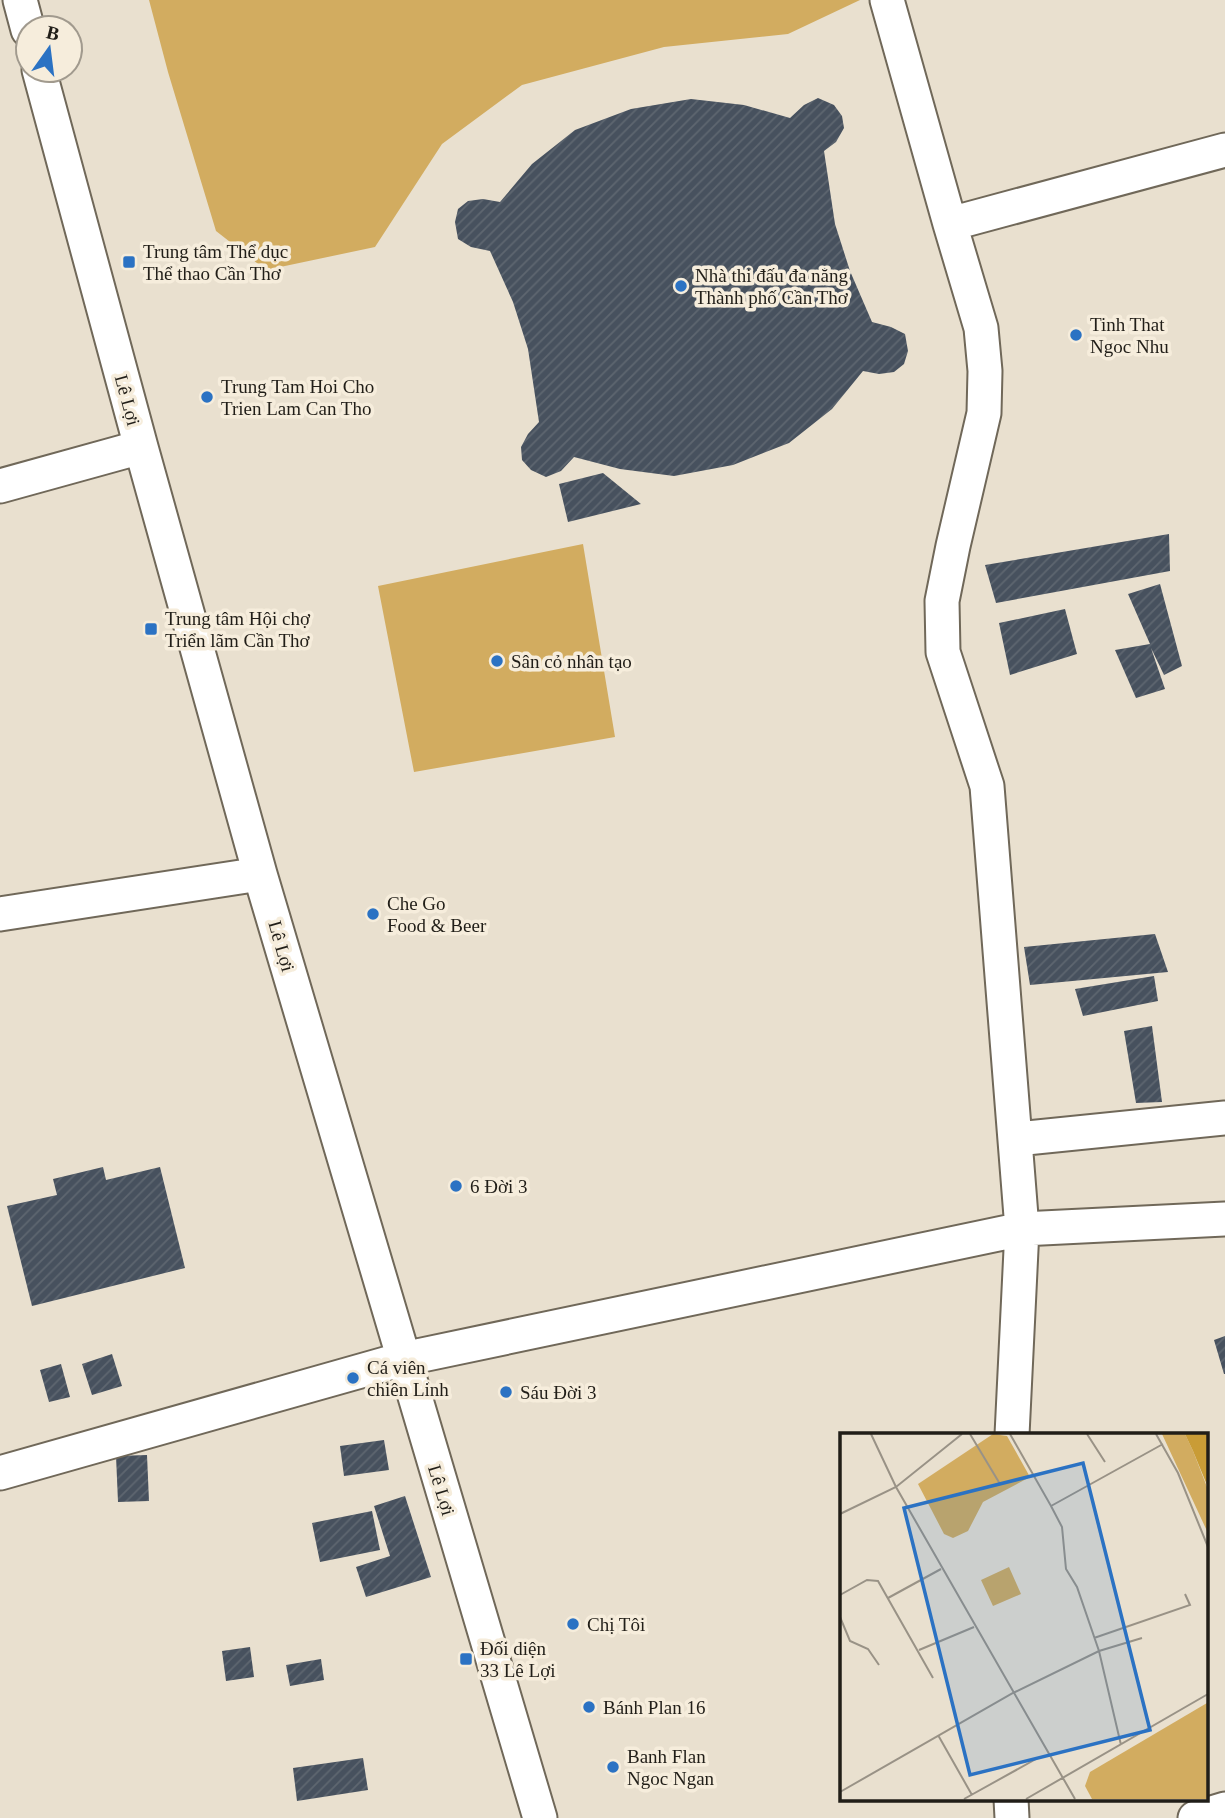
<svg xmlns="http://www.w3.org/2000/svg" width="1225" height="1818" viewBox="0 0 1225 1818" font-family="'Times New Roman',serif">
<defs>
<pattern id="building-hatch" width="6" height="6" patternUnits="userSpaceOnUse" patternTransform="scale(1.75)"><rect width="6" height="6" fill="#47515e"/><path d="M-1 1l2-2M0 6l6-6M5 7l2-2" fill="none" stroke="#5e6670"/></pattern>
</defs>
<rect width="100%" height="100%" fill="#e9e0cf"/>
<path fill="#d2ac60" d="M149 0H860L788 34 664 47 522 85 442 144 375 247 266 270 216 231 168 72Z
M583 544 615 737 414 772 378 586Z"/>
<path fill="url(#building-hatch)" d="M818 98 834 105 842 116 844 128 836 142 824 151 835 224 850 271 872 322 891 327 905 334 908 351 904 364 894 372 879 374 863 371 832 409 789 443 733 465 674 476 620 469 574 457 561 471 546 477 531 470 522 460 521 447 528 434 539 422 528 349 513 302 490 251 471 247 458 239 455 222 458 209 468 201 483 199 500 202 532 164 575 130 631 109 691 99 744 105 790 118 804 105Z
M603 473 641 504 568 522 559 484Z
M1169 534 1170 571 996 603 985 565Z
M1160 584 1182 666 1164 675 1151 648 1165 689 1136 698 1115 650 1150 644 1128 594Z
M1065 609 1077 654 1010 675 999 623Z
M1155 934 1168 972 1030 985 1024 947Z
M1154 976 1158 1001 1083 1016 1075 989Z
M1152 1026 1162 1102 1136 1103 1124 1031Z
M103 1167 106 1180 160 1167 185 1268 32 1306 7 1206 57 1195 53 1179Z
M1225 1336V1374H1224L1214 1340Z
M112 1354 122 1386 92 1395 82 1364Z
M61 1364 70 1397 49 1402 40 1370Z
M384 1440 389 1470 344 1476 340 1446Z
M147 1455 149 1501 118 1502 116 1456Z
M405 1496 431 1577 366 1597 356 1567 390 1556 374 1506Z
M372 1511 380 1550 320 1562 312 1523Z
M250 1647 254 1677 226 1681 222 1651Z
M321 1659 324 1680 290 1686 286 1665Z
M363 1758 368 1790 297 1801 293 1768Z"/>
<g fill="none" stroke-linecap="round" stroke-linejoin="round">
<g stroke="#706859" stroke-width="37">
<path id="minor" d="M20 0 28 30
M887 0 950 224 1225 150
M39 70 141 447 260 874 540 1818
M950 224 981 328 985 371 984 413 953 546 942 601 943 652 987 786 1022 1229 1012 1435
M0 486 141 447
M0 914 260 874
M1016 1139 1225 1118
M0 1473 403 1359 1022 1229 1225 1219
M1011 1799 1012 1818
M1195 1818 1225 1809"/>
</g>
<use href="#minor" stroke="#fff" stroke-width="33"/>
</g>
<g fill="#2b72c3" stroke="#f6eddc" stroke-width="2.5">
<rect x="122" y="255" width="14" height="14" rx="3.5"/>
<circle cx="681" cy="286" r="7"/>
<circle cx="1076" cy="335" r="7"/>
<circle cx="207" cy="397" r="7"/>
<rect x="144" y="622" width="14" height="14" rx="3.5"/>
<circle cx="497" cy="661" r="7"/>
<circle cx="373" cy="914" r="7"/>
<circle cx="456" cy="1186" r="7"/>
<circle cx="353" cy="1378" r="7"/>
<circle cx="506" cy="1392" r="7"/>
<circle cx="573" cy="1624" r="7"/>
<rect x="459" y="1652" width="14" height="14" rx="3.5"/>
<circle cx="589" cy="1707" r="7"/>
<circle cx="613" cy="1767" r="7"/>
</g>
<g text-anchor="middle" stroke-width="7" stroke-linejoin="round" paint-order="stroke">
<g font-size="19" fill="#211e18" stroke="#f6eddc" text-anchor="start">
<text x="143" y="258">Trung tâm Thể dục<tspan x="143" dy="22">Thể thao Cần Thơ</tspan></text>
<text x="695" y="282">Nhà thi đấu đa năng<tspan x="695" dy="22">Thành phố Cần Thơ</tspan></text>
<text x="1090" y="331">Tinh That<tspan x="1090" dy="22">Ngoc Nhu</tspan></text>
<text x="221" y="393">Trung Tam Hoi Cho<tspan x="221" dy="22">Trien Lam Can Tho</tspan></text>
<text x="165" y="625">Trung tâm Hội chợ<tspan x="165" dy="22">Triển lãm Cần Thơ</tspan></text>
<text x="511" y="668">Sân cỏ nhân tạo</text>
<text x="387" y="910">Che Go<tspan x="387" dy="22">Food &amp; Beer</tspan></text>
<text x="470" y="1193">6 Đời 3</text>
<text x="367" y="1374">Cá viên<tspan x="367" dy="22">chiên Linh</tspan></text>
<text x="520" y="1399">Sáu Đời 3</text>
<text x="587" y="1631">Chị Tôi</text>
<text x="480" y="1655">Đối diện<tspan x="480" dy="22">33 Lê Lợi</tspan></text>
<text x="603" y="1714">Bánh Plan 16</text>
<text x="627" y="1763">Banh Flan<tspan x="627" dy="22">Ngoc Ngan</tspan></text>
</g>
<g font-size="19" fill="#211e18" stroke="#f6eddc">
<text transform="translate(128 400) rotate(75)" y="7">Lê Lợi</text>
<text transform="translate(282 946) rotate(74)" y="7">Lê Lợi</text>
<text transform="translate(442 1490) rotate(73)" y="7">Lê Lợi</text>
</g>
</g>
<g transform="translate(840 1433)">
<rect width="368" height="368" fill="#e9e0cf"/>
<path d="M367 270V366H252L245 353 250 339Z" fill="#d2ac60"/>
<path d="M153 1 167 3 190 44 143 69 128 98 113 105 104 101 78 51ZM322 1H345L353 18 367 54V98ZM169 134 181 161 153 173 141 147Z" fill="#d2ac60"/>
<path d="M345 1H367V52L353 18Z" fill="#c99c36"/>
<path fill="none" stroke="#999286" stroke-width="2" d="M31 1 56 54 235 366M130 1 160 51M170 1 211 73 323 11M247 1 265 29M316 1 338 40 368 114M211 73 222 94 226 136 237 154 259 218 281 312M0 81 56 54 122 1M0 162 27 147 38 148 93 245M48 165 101 136M0 184 10 208 28 216 39 232M254 205 350 172 345 161M79 217 134 194M98 302 132 362M0 359 173 260 259 218 302 205M124 366 196 326M186 366 368 261"/>
<path fill="#2b72c3" fill-opacity="0.15" stroke="#2b72c3" stroke-width="3.5" d="M243 30 310 297 130 342 64 75Z"/>
<rect width="368" height="368" fill="none" stroke="#211e18" stroke-width="3.5"/>
</g>
<g transform="translate(49 49) rotate(14)"><circle r="33" fill="#f6eddc" stroke="#a19a8e" stroke-width="2"/>
<path d="M0-5L12 26L0 18L-12 26Z" fill="#2b72c3"/>
<text y="-10" font-size="19" font-weight="bold" text-anchor="middle" fill="#211e18">B</text>
</g>
</svg>
